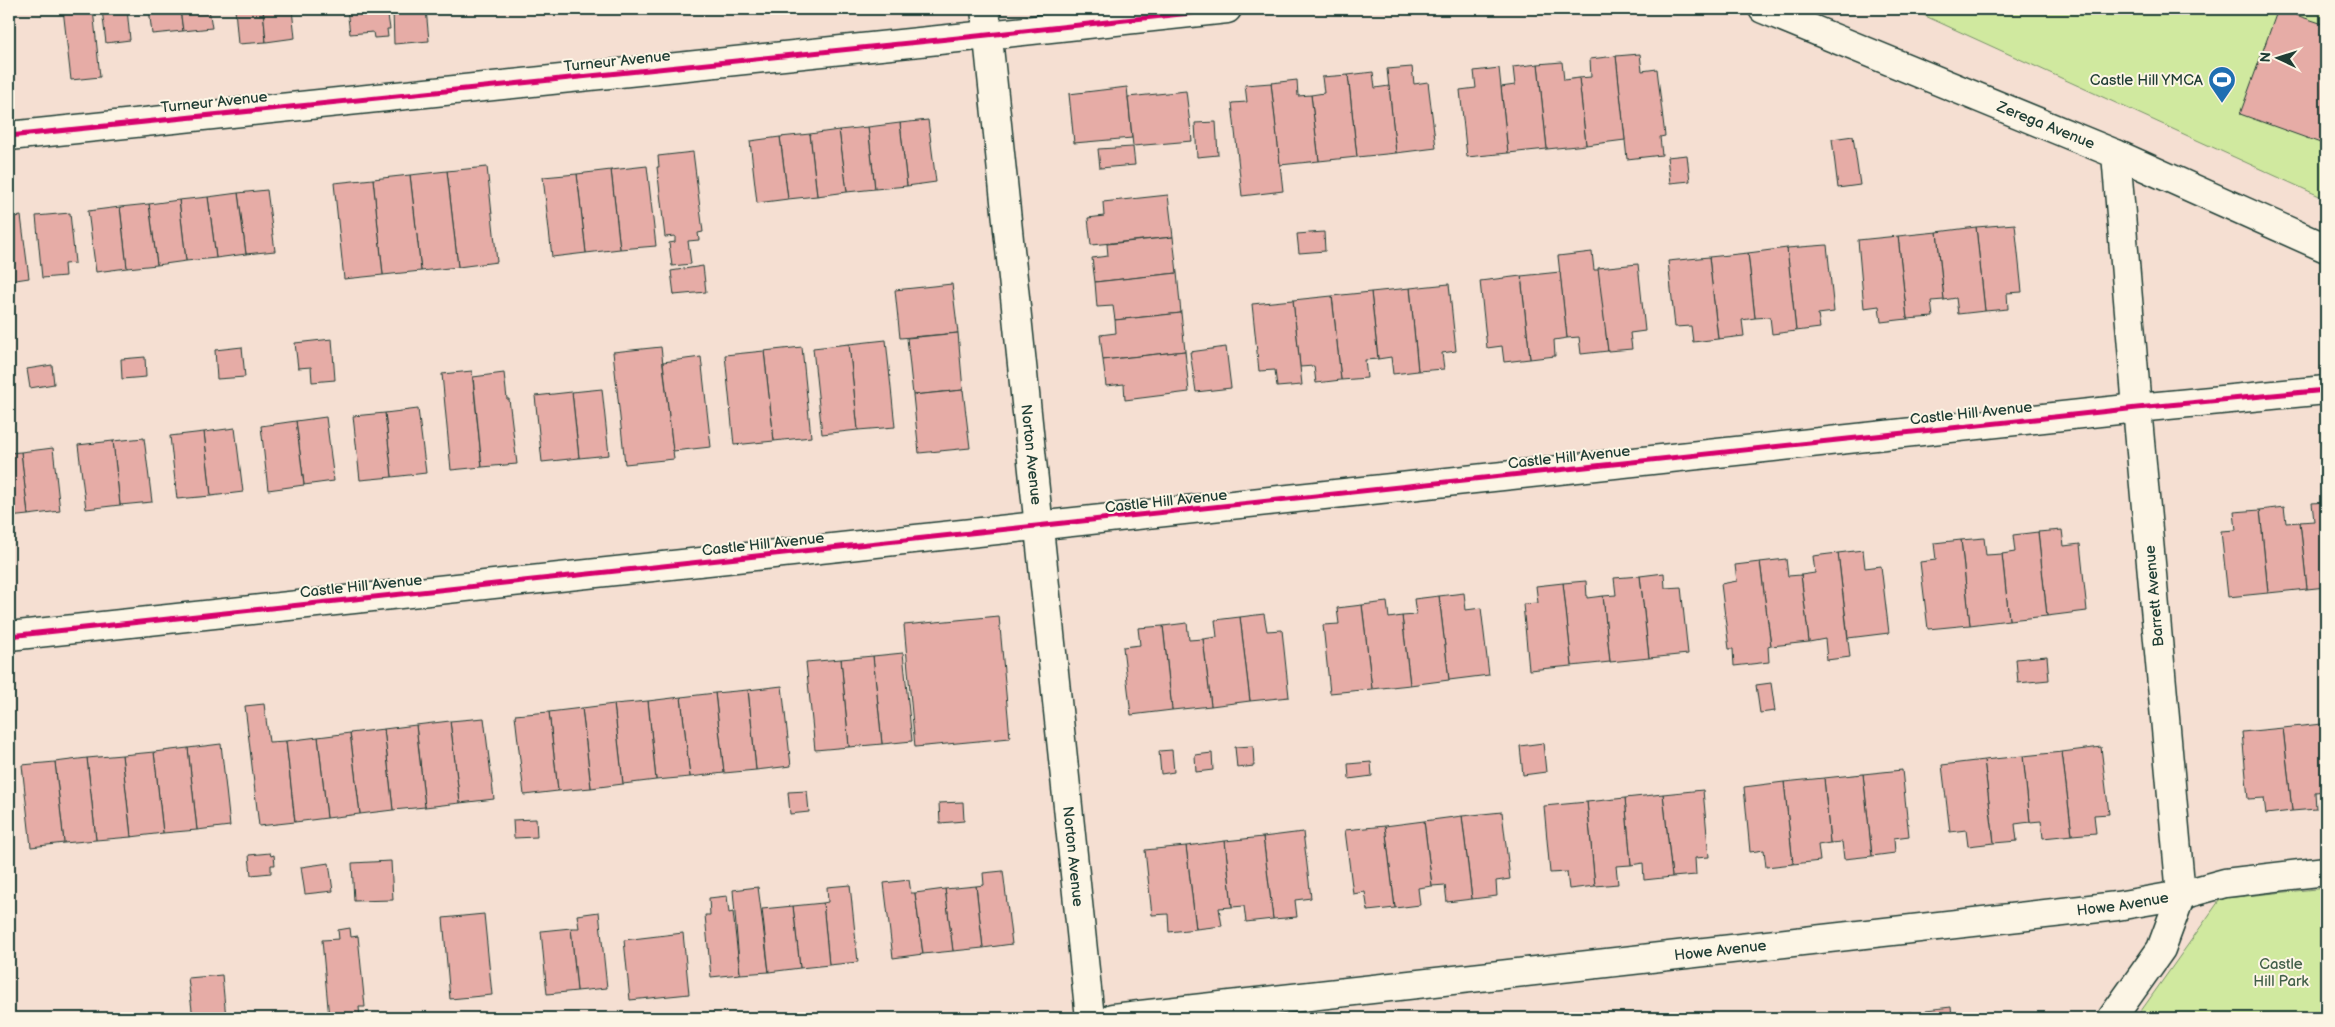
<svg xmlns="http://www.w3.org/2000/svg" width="2335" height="1027" font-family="'Balsamiq Sans',sans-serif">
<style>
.green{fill:#d0e99f;stroke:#78936a}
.building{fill:#e6aca6;stroke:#1f3d34}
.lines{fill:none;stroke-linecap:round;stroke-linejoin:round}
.minor-casing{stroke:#1f3d34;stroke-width:31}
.tertiary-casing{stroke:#1f3d34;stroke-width:31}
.minor{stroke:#fcf5e5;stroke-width:28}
.tertiary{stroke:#fcf5e5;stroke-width:28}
.cycleway-casing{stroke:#fcf5e5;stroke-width:8}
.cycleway{stroke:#d6006c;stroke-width:5}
.labels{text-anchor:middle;stroke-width:4;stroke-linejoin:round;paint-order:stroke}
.street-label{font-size:15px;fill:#1f3d34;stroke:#fcf5e5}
.poi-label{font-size:15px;fill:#1f3d34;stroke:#fcf5e5;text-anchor:end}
.park-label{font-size:15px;fill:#425f49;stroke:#fcf5e5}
</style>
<rect width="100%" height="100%" fill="#f5dfd2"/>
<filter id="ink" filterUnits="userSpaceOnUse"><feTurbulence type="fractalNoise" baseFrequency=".02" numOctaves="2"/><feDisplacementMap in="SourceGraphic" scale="10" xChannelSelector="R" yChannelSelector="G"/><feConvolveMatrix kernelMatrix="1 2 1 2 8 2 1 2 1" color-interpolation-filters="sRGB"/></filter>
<g filter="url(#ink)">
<g class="green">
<polygon points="1910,9 2326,9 2326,199"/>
<polygon points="2326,888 2326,1018 2136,1018 2219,901 2225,898"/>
</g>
<g class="building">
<polygon points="63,9 93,9 100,77 71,80"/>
<polygon points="102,9 127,9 130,40 106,43"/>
<polygon points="149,9 180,9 183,31 152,34"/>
<polygon points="180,9 209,9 212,28 183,31"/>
<polygon points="235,9 263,9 266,42 238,44"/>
<polygon points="263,9 292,9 295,38 266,42"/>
<polygon points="347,9 387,9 390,29 387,29 388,37 374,38 373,32 350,34"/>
<polygon points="393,9 426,9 429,41 394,44"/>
<polygon points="2278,9 2326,25 2326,145 2240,114"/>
<polygon points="1640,54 1642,71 1657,69 1665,136 1660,137 1662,155 1627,159 1616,56"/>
<polygon points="1616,56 1625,140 1586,145 1579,78 1591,77 1590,59"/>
<polygon points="1562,62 1564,80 1579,78 1586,145 1547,149 1538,64"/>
<polygon points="1538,64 1547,149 1508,153 1501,87 1515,85 1513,67"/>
<polygon points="1412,67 1414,84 1428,82 1436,148 1396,153 1387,69"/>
<polygon points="1499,68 1508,153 1467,157 1460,90 1476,88 1474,71"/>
<polygon points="1373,72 1375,88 1389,86 1396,153 1357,157 1348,75"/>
<polygon points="1348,75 1357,157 1319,161 1311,95 1324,93 1322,77"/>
<polygon points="1297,80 1298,96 1311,95 1319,161 1280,165 1271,83"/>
<polygon points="1271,83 1283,191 1242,196 1232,103 1247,102 1245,85"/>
<polygon points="1127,87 1132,138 1074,143 1069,94"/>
<polygon points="1186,91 1192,141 1133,146 1128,97"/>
<polygon points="928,120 936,182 907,186 900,123"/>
<polygon points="1216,122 1218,155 1197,157 1195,123"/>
<polygon points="900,123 907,186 875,189 868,127"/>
<polygon points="868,127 875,189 847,192 839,130"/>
<polygon points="839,130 847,192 817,196 810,134"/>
<polygon points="810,134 817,196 788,199 780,137"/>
<polygon points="1853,136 1860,185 1838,188 1832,139"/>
<polygon points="780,137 788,199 757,203 750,141"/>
<polygon points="1133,147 1135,165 1100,168 1098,149"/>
<polygon points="693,152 703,232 698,233 699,240 688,241 691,264 672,266 669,243 675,242 675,236 665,237 657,167 659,167 658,156"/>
<polygon points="1687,155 1690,181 1670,183 1667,157"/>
<polygon points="647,166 656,246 620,249 611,170"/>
<polygon points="487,167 497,262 458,267 447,171"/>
<polygon points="611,170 620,249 586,253 577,174"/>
<polygon points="447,171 458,267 421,271 410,175"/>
<polygon points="577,174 586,253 552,257 543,177"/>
<polygon points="410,175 421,271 383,275 373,179"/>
<polygon points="373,179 383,275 344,279 334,183"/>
<polygon points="267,190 275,251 246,254 238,193"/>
<polygon points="238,193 246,254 216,258 208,197"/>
<polygon points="1168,195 1173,237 1091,245 1088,218 1104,216 1103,202"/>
<polygon points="208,197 216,258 186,261 179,200"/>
<polygon points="179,200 186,261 157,265 149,204"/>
<polygon points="149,204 157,265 127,268 120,207"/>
<polygon points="120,207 127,268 96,272 88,211"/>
<polygon points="70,213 75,263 64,264 65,276 42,278 36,216"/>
<polygon points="21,216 29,278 9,281 9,218"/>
<polygon points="2015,224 2022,292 2007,293 2008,309 1985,311 1976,227"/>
<polygon points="1976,227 1985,311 1958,314 1956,298 1944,300 1937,232"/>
<polygon points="1324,232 1325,251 1299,253 1297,234"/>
<polygon points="1937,232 1944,300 1931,301 1933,317 1907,319 1898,236"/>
<polygon points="1898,236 1907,319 1881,322 1879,306 1864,308 1858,240"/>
<polygon points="1173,237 1177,273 1095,282 1092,258 1108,256 1107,244"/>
<polygon points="1827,245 1834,312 1818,314 1820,328 1796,331 1787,248"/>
<polygon points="1787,248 1796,331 1772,334 1770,317 1755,318 1748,253"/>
<polygon points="1592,252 1594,270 1599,270 1608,351 1581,354 1579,337 1567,338 1558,256"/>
<polygon points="1748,253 1755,318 1742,320 1744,336 1718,339 1709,257"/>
<polygon points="1709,257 1718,339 1693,342 1691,326 1675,327 1668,261"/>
<polygon points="1638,264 1645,331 1630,333 1632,349 1608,351 1598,268"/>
<polygon points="703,266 706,292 674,295 671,271"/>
<polygon points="1560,272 1567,338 1554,340 1555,356 1530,359 1521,276"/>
<polygon points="1177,273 1181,313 1115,320 1113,306 1097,307 1095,282"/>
<polygon points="1521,276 1530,359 1504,362 1502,346 1487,348 1480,281"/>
<polygon points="952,284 958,333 900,338 895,290"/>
<polygon points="1449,284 1456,351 1442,353 1444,369 1418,371 1410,288"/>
<polygon points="1410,288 1418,371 1393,374 1391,357 1378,359 1371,292"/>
<polygon points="1371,292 1378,359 1365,360 1367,378 1341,380 1332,296"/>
<polygon points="1332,296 1341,380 1316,383 1314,366 1300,367 1293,300"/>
<polygon points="1293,300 1302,385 1277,387 1275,370 1259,371 1252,304"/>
<polygon points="1181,313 1185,351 1103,360 1100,335 1116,333 1115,320"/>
<polygon points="958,333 963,390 913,395 907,338"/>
<polygon points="332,339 335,380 312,382 311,367 298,368 295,343"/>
<polygon points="886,340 895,427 858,430 849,344"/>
<polygon points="849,344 858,430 822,434 813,348"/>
<polygon points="242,347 245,377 217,379 215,350"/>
<polygon points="661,347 674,459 625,464 613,352"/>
<polygon points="802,347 811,437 774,441 764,351"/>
<polygon points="1226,347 1231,388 1196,392 1190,352"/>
<polygon points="764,351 774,441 734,445 725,355"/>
<polygon points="1185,351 1189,392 1125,400 1124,384 1106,386 1103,360"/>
<polygon points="145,357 146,377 122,379 121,359"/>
<polygon points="701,357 711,447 673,451 663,362"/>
<polygon points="52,365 54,384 30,388 27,369"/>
<polygon points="472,371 482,467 451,470 442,374"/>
<polygon points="504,373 507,399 509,399 517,464 482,467 473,377"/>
<polygon points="602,389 609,455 579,458 572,392"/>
<polygon points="963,390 970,448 919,453 913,395"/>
<polygon points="572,392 579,458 542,462 535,396"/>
<polygon points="418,409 426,473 392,477 385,413"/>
<polygon points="385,413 392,477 360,480 353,416"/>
<polygon points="326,417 334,481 304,485 296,421"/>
<polygon points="296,421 304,485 268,490 261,426"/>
<polygon points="235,428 243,492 211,496 204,432"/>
<polygon points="204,432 211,496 177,499 170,436"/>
<polygon points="144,438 152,502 120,505 113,441"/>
<polygon points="113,441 120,505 86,509 78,445"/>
<polygon points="53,448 60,511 28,515 21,452"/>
<polygon points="21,452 28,515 9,517 9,453"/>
<polygon points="2326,502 2326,587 2307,589 2300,522 2314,521 2312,503"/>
<polygon points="2284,507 2286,523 2300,522 2307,589 2268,593 2260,510"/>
<polygon points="2260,510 2268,593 2228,597 2221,531 2236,530 2234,512"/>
<polygon points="2062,530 2064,546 2080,544 2087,611 2047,616 2038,532"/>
<polygon points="2038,532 2047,616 2009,620 2002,554 2015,552 2013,535"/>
<polygon points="1984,538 1986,555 2002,554 2009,620 1970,625 1961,540"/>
<polygon points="1961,540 1970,625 1928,629 1920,562 1936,560 1934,543"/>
<polygon points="1863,550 1865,568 1881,566 1889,633 1848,638 1838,553"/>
<polygon points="1838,553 1850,657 1827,660 1825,639 1809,642 1801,575 1815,573 1813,556"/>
<polygon points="1786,559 1788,576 1801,575 1809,642 1771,646 1760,562"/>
<polygon points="1760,562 1771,646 1768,647 1769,662 1734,666 1733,649 1729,649 1721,584 1737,581 1735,565"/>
<polygon points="1664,573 1665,588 1681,587 1688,654 1649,658 1640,576"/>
<polygon points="1640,576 1649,658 1610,662 1603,596 1616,595 1614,578"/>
<polygon points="1586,581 1587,598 1603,596 1610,662 1572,666 1563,583"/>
<polygon points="1563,583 1572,666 1529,670 1523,604 1538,603 1536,586"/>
<polygon points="1464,593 1466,610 1481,608 1489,675 1449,680 1439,596"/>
<polygon points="1439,596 1449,680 1410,685 1402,616 1416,615 1414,599"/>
<polygon points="1387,602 1389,618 1402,616 1410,685 1372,689 1362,605"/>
<polygon points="1362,605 1372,689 1330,693 1323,625 1339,624 1337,608"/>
<polygon points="1264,614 1267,631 1282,630 1289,697 1250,701 1240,617"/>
<polygon points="999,616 1010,738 915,747 904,625"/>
<polygon points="1240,617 1250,701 1211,706 1203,639 1217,637 1215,620"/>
<polygon points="1187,623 1189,640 1203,639 1211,706 1172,710 1163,626"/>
<polygon points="1163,626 1172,710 1131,715 1123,647 1140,645 1138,628"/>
<polygon points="903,653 912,741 882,744 873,656"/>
<polygon points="873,656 882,744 849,747 841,659"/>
<polygon points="2047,656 2049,680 2018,683 2016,659"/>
<polygon points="841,659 849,747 815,750 806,662"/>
<polygon points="1771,683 1775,711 1760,713 1756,685"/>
<polygon points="782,686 791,766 756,770 748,690"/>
<polygon points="748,690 756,770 724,773 715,693"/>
<polygon points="715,693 724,773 690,777 681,697"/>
<polygon points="681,697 690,777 656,780 648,701"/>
<polygon points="648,701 656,780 623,784 614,704"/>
<polygon points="264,704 269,742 286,741 295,822 259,826 245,706"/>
<polygon points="614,704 623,784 591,788 582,708"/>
<polygon points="582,708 591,788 558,791 549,712"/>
<polygon points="549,712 558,791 524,795 515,715"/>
<polygon points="484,718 494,799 460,803 450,721"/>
<polygon points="450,721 460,803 425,807 416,725"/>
<polygon points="2326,723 2326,764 2322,724"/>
<polygon points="2322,724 2326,764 2326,791 2315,792 2316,809 2292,811 2283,728"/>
<polygon points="416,725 425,807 393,810 384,729"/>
<polygon points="2283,728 2292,811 2266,814 2264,798 2248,799 2242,732"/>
<polygon points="384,729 393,810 360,814 350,733"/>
<polygon points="350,733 360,814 327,818 318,737"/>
<polygon points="318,737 327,818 295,822 286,741"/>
<polygon points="1543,743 1546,772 1523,775 1520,746"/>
<polygon points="221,744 230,826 197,830 188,748"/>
<polygon points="1253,746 1254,766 1237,768 1235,747"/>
<polygon points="2101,747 2109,814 2094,815 2096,833 2072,835 2062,752"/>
<polygon points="188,748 197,830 163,833 154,752"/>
<polygon points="1172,750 1174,772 1161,774 1159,751"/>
<polygon points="154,752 163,833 131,837 122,755"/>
<polygon points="2062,752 2072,835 2043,838 2041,821 2030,822 2023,756"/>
<polygon points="1212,753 1213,770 1196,772 1195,755"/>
<polygon points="122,755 131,837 96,840 87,758"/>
<polygon points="2023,756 2030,822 2015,824 2017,841 1994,843 1984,760"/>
<polygon points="87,758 96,840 64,843 55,762"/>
<polygon points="1984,760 1994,843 1968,846 1966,830 1950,832 1942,765"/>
<polygon points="55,762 64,843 31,847 22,765"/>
<polygon points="1371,762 1372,776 1349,779 1348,764"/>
<polygon points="1902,770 1909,836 1894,838 1895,853 1872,856 1863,774"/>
<polygon points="1863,774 1872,856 1844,859 1842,842 1830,843 1824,778"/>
<polygon points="1824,778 1830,843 1818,845 1820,861 1793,864 1784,782"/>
<polygon points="1784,782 1793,864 1766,867 1764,850 1750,852 1744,787"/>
<polygon points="1703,790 1709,857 1695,858 1696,875 1672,877 1663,794"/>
<polygon points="807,791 809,812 790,814 788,792"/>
<polygon points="1663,794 1672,877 1644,880 1643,863 1631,865 1625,798"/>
<polygon points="1625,798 1631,865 1616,866 1618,884 1595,886 1587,802"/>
<polygon points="963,802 964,821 940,823 939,803"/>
<polygon points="1587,802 1595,886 1569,889 1567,872 1550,873 1544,806"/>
<polygon points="1502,812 1510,879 1496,881 1497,896 1472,899 1462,816"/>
<polygon points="1462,816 1472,899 1447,902 1445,885 1432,886 1424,821"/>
<polygon points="536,819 537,837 514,838 513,820"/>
<polygon points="1424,821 1432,886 1418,888 1420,905 1395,908 1385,826"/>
<polygon points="1385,826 1395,908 1368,911 1365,892 1353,894 1345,830"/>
<polygon points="1303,832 1311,898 1295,900 1297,917 1273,919 1263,837"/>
<polygon points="1263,837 1273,919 1246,922 1244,906 1232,907 1225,841"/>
<polygon points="1225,841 1232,907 1219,908 1222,926 1196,929 1186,846"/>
<polygon points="1186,846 1196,929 1169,932 1168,914 1152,915 1145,850"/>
<polygon points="270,853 271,856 274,855 275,865 271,865 271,873 251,875 249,855"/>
<polygon points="391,861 393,900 354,901 352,863"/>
<polygon points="329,863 333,891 305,894 301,867"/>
<polygon points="1003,871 1012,944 983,948 976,886 984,885 983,873"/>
<polygon points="909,880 911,893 915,893 923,954 893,958 884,883"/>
<polygon points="850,885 858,962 829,965 823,903 828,902 827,887"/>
<polygon points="976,886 983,948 953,951 945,889"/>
<polygon points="758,887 769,972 740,974 733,890"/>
<polygon points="945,889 953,951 923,954 915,893"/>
<polygon points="727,896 729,913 733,912 740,974 711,977 705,915 710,915 709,898"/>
<polygon points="823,903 829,965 800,968 793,906"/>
<polygon points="793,906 800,968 769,972 762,909"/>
<polygon points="599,912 607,988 577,991 571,928 579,928 577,915"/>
<polygon points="484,914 492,995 450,999 443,918"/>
<polygon points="350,928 351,937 358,936 365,1007 359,1007 360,1017 329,1018 322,940 339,939 338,930"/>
<polygon points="571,928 577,991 547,994 541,931"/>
<polygon points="683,933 689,994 630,1000 624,940"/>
<polygon points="222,975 226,1018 193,1018 188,978"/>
<polygon points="1951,1007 1952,1018 1927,1018 1926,1010"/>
<polygon points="1912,1012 1912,1018 1889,1018 1888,1014"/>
<polygon points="1888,1014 1889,1018 1861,1018 1861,1016"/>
</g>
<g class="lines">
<defs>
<g id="minor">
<path id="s1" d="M985 9 1090 1018"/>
<polyline points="9,136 987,35 1227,9"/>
<polyline points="2116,154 2326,248"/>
<path id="s2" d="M1113 1018 2117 906 2181 895 2225 883 2326 871"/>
<polyline points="2112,1018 2161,949 2181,895 2137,408 2326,390"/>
</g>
<polyline id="tertiary" points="9,636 2137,408 2116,154 1763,9"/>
</defs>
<use href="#minor" class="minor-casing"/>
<use href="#tertiary" class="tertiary-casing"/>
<use href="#minor" class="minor"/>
<use href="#tertiary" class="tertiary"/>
<defs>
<g id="cycleway">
<polyline points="9,136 987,35 1227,9"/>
<polyline points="9,636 2137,408 2326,390"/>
</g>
</defs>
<use href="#cycleway" class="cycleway-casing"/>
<use href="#cycleway" class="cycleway"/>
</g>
</g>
<defs>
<symbol id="stadium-pin" viewBox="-11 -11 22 30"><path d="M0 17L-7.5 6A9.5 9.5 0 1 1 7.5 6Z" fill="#1f6fb2" stroke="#fcf5e5"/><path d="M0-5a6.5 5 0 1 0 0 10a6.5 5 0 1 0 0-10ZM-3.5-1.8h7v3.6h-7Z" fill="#fff"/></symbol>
</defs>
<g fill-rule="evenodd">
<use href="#stadium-pin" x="2206" y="64" width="32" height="43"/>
</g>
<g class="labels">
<g class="street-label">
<text transform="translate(617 61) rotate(-6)" y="5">Turneur Avenue</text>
<text transform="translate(214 102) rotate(-6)" y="5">Turneur Avenue</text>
<text transform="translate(2046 125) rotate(22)" y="5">Zerega Avenue</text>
<text transform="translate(1971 413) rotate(-6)" y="5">Castle Hill Avenue</text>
<text dy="5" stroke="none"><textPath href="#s1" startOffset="448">Norton Avenue</textPath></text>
<text transform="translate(1569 457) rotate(-6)" y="5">Castle Hill Avenue</text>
<text transform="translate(1166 501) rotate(-6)" y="5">Castle Hill Avenue</text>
<text transform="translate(763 544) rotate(-6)" y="5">Castle Hill Avenue</text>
<text transform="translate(361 586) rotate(-6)" y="5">Castle Hill Avenue</text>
<text transform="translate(2154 596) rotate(-95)" y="5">Barrett Avenue</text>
<text dy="5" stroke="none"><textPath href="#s1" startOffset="852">Norton Avenue</textPath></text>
<text dy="5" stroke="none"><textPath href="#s2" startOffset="1016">Howe Avenue</textPath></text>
<text dy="5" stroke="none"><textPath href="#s2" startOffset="611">Howe Avenue</textPath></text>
</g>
<g class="poi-label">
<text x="2203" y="85">Castle Hill YMCA</text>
</g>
<g class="park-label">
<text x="2281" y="969">Castle<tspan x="2281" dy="17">Hill Park</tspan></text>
</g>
</g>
<rect width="2335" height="1027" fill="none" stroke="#fcf5e5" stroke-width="30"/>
<rect x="15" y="15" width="2305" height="997" fill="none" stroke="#1f3d34" stroke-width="2" filter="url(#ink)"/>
<g transform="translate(2278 58) rotate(274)" stroke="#fcf5e5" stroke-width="4" paint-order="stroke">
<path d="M0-4L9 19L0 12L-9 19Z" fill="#1f3d34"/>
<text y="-8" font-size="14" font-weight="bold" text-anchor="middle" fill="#1f3d34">N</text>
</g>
</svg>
